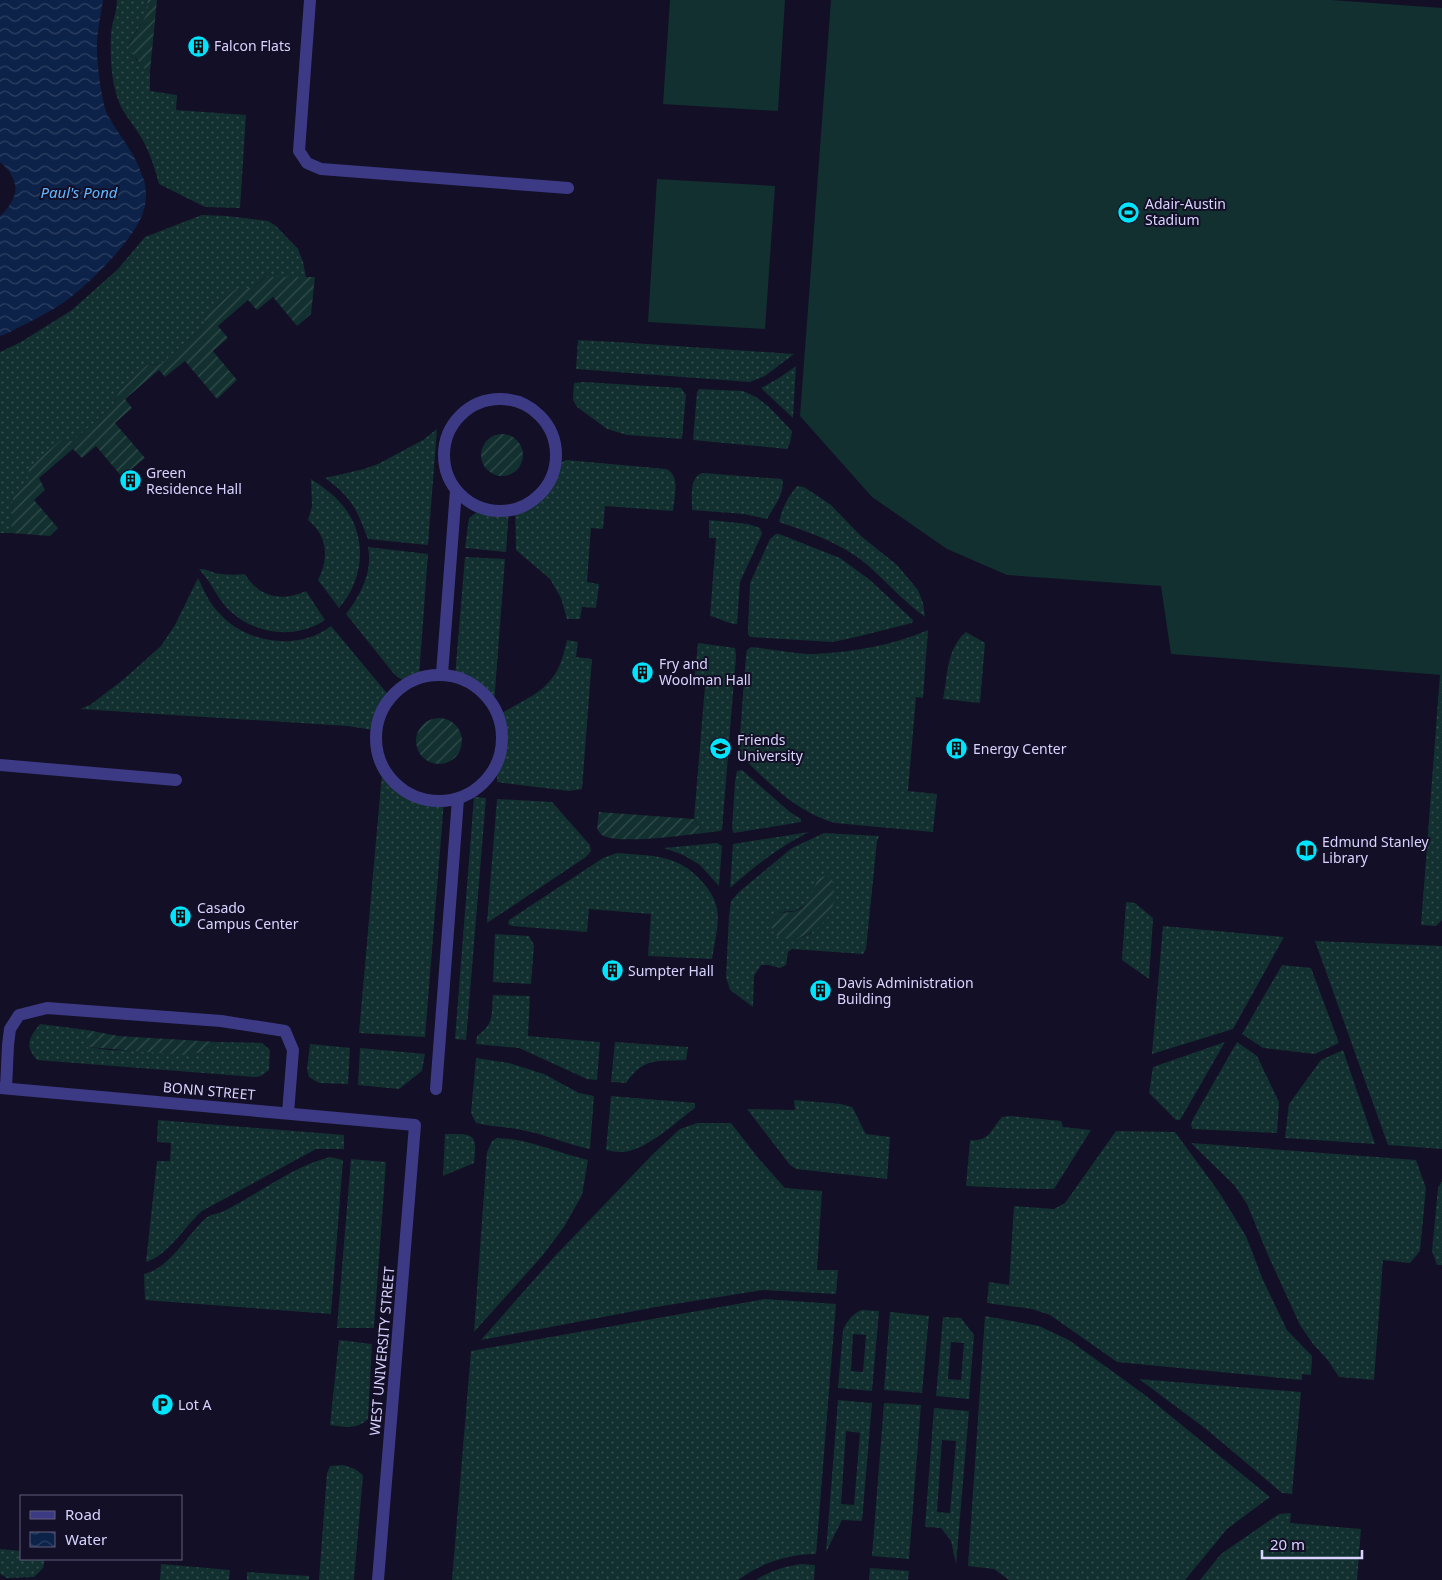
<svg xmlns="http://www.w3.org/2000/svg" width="1442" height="1580" font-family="'Noto Sans',sans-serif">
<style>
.grass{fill:url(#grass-dots);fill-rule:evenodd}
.garden{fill:url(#garden-furrows)}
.pitch{fill:#12302f}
.water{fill:url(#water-waves)}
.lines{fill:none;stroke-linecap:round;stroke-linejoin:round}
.minor{stroke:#3d3a85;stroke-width:12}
.labels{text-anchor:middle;stroke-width:4;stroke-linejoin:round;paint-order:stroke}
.poi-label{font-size:14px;fill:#d9d4ff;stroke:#130f26;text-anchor:start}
.street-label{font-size:14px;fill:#d9d4ff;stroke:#130f26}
.water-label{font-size:15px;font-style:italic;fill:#62b6ff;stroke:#130f26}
</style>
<defs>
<pattern id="grass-dots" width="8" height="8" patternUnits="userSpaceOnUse" patternTransform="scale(1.25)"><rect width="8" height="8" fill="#12302f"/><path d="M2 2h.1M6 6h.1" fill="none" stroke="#344d4e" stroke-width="1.8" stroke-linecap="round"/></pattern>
<pattern id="garden-furrows" width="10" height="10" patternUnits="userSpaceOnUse" patternTransform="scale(1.25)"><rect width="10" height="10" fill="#12302f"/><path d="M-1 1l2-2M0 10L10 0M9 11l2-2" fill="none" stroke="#344d4e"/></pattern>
<pattern id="water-waves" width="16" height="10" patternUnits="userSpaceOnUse" patternTransform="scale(1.25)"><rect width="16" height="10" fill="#0c2248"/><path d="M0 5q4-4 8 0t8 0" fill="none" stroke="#2f4163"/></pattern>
</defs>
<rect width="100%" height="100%" fill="#130f26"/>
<g class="grass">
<path d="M117 0H146L148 4C149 16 135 31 130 43 135 57 136 64 150 71V91L177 95 176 110 246 115 240 208 205 207 159 184C154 165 148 147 137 131 131 121 123 113 119 102 111 82 110 55 111 34 112 22 117 12 117 0Z"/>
<polygon points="202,215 227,216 268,221 276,226 298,249 303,262 306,277 265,277 253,288 237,288 206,314 203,327 161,364 147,365 119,391 114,405 13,494 11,533 0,533 0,352 21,342 72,310 118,269 145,237"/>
<polygon points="578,340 617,342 794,354 765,376 750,382 576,369"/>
<polygon points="796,366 793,418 761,388 779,378"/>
<polygon points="584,382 681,388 686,395 682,439 627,435 607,429 577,407 573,400 574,383"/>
<polygon points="699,389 743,391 756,397 768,406 792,431 790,443 787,449 693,440 697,392"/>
<path d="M437 429 428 545 368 539C356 508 352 498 325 478L364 469 378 464 423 440Z"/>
<path d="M566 460 666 469C681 475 674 498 673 511L605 506 603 529 591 528 587 582 599 584 596 608 582 607 580 619H567L561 598 550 579 516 550 515 509C526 503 536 498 544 488 553 477 551 466 566 460Z"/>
<path d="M703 473 782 479C786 492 773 508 767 519L744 514 692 510C692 498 689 476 703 473Z"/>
<path d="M311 479C323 487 335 495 344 507 368 537 364 580 339 608L318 580C329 559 328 536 308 520L312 506Z"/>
<path d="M797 486 804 487 831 505 861 536 897 565 918 590 923 603 925 617C903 601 886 581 865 563 841 543 808 532 779 522 782 508 788 497 797 486Z"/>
<polygon points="481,509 509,509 506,552 465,548 469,518"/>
<path d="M709 520 748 524 760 528 762 534 740 582 737 624C727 624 720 618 710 616L716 538H709Z"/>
<polygon points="776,534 779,534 840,558 870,580 913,620 912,623 856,637 833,642 750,637 748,634 748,628 750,583 770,539"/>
<path d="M368 547 428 554 419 677C408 682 403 682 394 674L346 614C360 596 373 572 368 547Z"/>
<path d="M465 557 505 559 494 704C483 692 472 681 455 676Z"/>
<path d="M199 569C205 569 210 571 215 573 225 575 235 575 245 574 259 598 283 602 306 591L325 620C294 641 251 634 226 607 221 601 217 595 213 588 209 581 204 575 199 569Z"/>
<path d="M198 578C204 591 210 604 220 614 247 644 299 651 331 626L391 698 386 704 373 730 348 726 80 709 90 705 124 679 161 646 175 625Z"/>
<path d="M928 630 923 698 916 697 908 791 937 794 933 832 835 823C796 812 769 783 741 756L739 748 746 656 747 650 751 647C770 649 789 653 808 654 844 654 895 645 928 630Z"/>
<path d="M966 632 985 643 980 703 943 699C948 676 946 649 966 632Z"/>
<path d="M567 640 578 642 576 657 592 659 582 789 569 791 497 782C497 767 506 759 508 744 509 733 505 723 502 713 520 702 541 694 553 677 561 667 564 652 567 640Z"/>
<polygon points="698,643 735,648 736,656 722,830 720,831 704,833 694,819 705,686 694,685"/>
<polygon points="1440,675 1442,675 1442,920 1436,926 1421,925"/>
<polygon points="742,770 790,812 801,819 801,822 734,833 732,829 735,782 737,771"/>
<path d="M382 773C402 798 414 798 444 801L425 1037 359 1033Z"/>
<polygon points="474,797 486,798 466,1040 455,1039"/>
<polygon points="497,799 552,802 590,845 591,851 586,857 487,923"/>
<path d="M809 832C779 847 755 866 730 888L733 844Z"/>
<path d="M824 833 879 836 877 841 866 949 863 954 792 949 788 952 786 965 780 968 769 965H761L754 976 753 1007 730 990 726 977 729 916 731 901 740 891 792 848ZM808 903 812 933 802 937 792 938 778 912 795 911Z"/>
<polygon points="717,843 722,846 719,886 700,865 683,855 664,848"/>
<path d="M617 853C654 856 680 854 705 885 710 891 716 901 717 909 720 922 714 946 712 959L648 956 651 914 589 909 587 932 512 926 508 924 509 920 603 858Z"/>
<polygon points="1126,902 1135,903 1153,918 1149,979 1122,960"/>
<polygon points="1163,926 1284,937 1233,1029 1152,1054"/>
<polygon points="495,934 529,936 534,945 531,984 493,982"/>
<polygon points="1315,941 1442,946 1442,1149 1388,1145"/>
<polygon points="1282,965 1311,968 1339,1043 1315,1054 1263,1048 1242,1034"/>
<path d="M493 995 530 996 528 1036 600 1042 597 1080 587 1079 519 1048 476 1044 477 1036C495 1023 491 1015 493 995Z"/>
<path d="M40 1024 87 1030V1047L109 1050 202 1052 218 1042 262 1043 270 1050 269 1070 261 1076 255 1077 37 1060C24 1045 29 1038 40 1024Z"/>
<path d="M615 1042 688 1047 686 1060C657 1062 645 1056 626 1083L611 1082Z"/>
<polygon points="1225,1042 1183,1115 1180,1120 1176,1120 1149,1093 1153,1067"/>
<polygon points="1237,1042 1257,1056 1279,1102 1277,1133 1192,1129 1191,1124 1194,1117"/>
<polygon points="310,1044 350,1048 348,1084 319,1083 309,1077 307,1070"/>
<polygon points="360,1048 425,1054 422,1071 399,1089 358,1085"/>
<polygon points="1343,1050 1375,1144 1285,1138 1289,1104 1321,1060"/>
<path d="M476 1058 509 1063 544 1074 579 1093 594 1096 590 1149C568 1145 548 1135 526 1131 510 1127 493 1127 476 1123L471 1113Z"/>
<path d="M611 1096 695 1103V1108C677 1121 645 1152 621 1152 616 1152 611 1151 606 1150Z"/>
<path d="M794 1100 841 1104 852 1107C858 1117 860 1124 866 1134L890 1137 887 1179 796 1169 790 1165 747 1109 795 1110Z"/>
<path d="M1011 1116 1061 1121 1063 1127 1091 1130 1054 1189H1031L966 1186 970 1140C990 1142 991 1129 1002 1117Z"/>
<path d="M158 1120 344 1135V1149H316L202 1211C184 1227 170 1254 146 1262L157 1161H170L171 1143 157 1142Z"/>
<polygon points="697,1123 731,1123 759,1159 785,1188 822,1191 817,1270 838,1270 836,1294 763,1290 656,1307 481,1340 555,1256 654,1153 680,1129"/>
<polygon points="1116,1131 1175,1132 1219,1192 1246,1236 1263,1280 1287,1330 1312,1356 1311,1375 1302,1374 1302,1380 1117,1362 1050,1315 1032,1309 987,1303 989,1282 1009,1285 1014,1206 1054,1209 1065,1203"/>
<path d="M445 1134C473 1134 478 1132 474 1163L443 1176Z"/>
<path d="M497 1138C529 1139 557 1153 588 1160L582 1195 564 1227 543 1255 474 1332 487 1152 492 1141Z"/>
<polygon points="1191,1143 1416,1160 1426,1188 1420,1251 1410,1263 1383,1260 1374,1380 1339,1377 1327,1359 1313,1344 1300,1325 1267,1253 1247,1204 1235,1186"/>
<path d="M330 1157 343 1160 331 1314 145 1300 144 1274C170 1268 187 1235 206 1218 210 1214 218 1214 224 1211 259 1194 291 1167 330 1157Z"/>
<polygon points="351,1159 386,1162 374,1328 337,1328"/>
<polygon points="1442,1181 1442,1265 1437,1265 1432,1251 1438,1188"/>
<path d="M765 1299 836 1304 816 1554C788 1554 761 1563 738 1580H452L471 1351Z"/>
<path d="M862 1310 879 1311 872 1391 838 1388 843 1330C847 1321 853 1313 862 1310ZM853 1334 866 1335 863 1372 851 1371Z"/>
<polygon points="890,1312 929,1316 922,1393 884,1390"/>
<polygon points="985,1316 1039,1326 1069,1340 1145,1395 1270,1497 1227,1529 1185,1580 1009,1580 994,1569 968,1566"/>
<path d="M943 1317 961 1318 974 1335 969 1399 936 1396ZM951 1342 964 1343 961 1380 948 1379Z"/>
<path d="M339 1340 372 1344 368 1419C357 1430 344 1427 330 1425Z"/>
<polygon points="1139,1379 1301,1392 1292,1494 1282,1493 1206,1429"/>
<path d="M838 1400 872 1403 862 1521 842 1520 826 1552ZM846 1431 860 1433 854 1505 841 1504Z"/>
<polygon points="884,1403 921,1405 909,1559 872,1556"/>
<path d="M934 1408 969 1411 956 1564 951 1541 941 1528 925 1527ZM942 1440 956 1441 950 1513 937 1512Z"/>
<polygon points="343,1465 355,1469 363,1475 354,1580 319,1580 327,1473 330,1466"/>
<polygon points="1291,1513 1290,1523 1361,1529 1357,1580 1200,1580 1221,1554 1279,1514"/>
<polygon points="0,1549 21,1551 21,1559 45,1559 43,1568 34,1577 7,1578 0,1574"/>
<polygon points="161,1564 230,1570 229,1580 160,1580"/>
<path d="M802 1564 815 1565 814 1580H756C769 1571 786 1566 802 1564Z"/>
<polygon points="870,1568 909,1571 908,1580 869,1580"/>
<polygon points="247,1572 309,1576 309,1580 247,1580"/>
</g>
<g class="garden">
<path d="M146 0H157L150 71 142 67 129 48C133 32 149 18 148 4Z"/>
<polygon points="265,277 315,277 311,314 297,326 273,297 257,310 248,300 218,326 228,338 213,351 237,380 217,399 185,361 165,377 159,370 125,399 132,408 115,423 145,458 122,477 96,446 82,458 73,449 39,478 45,490 34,500 58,528 50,536 11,533 13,494 28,479 29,468 61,440 73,441 114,405 119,391 147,365 161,364 203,327 206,314 237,288 253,288"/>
<circle cx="502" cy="455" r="21"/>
<circle cx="439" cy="741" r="23"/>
<path d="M599 812 694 819 704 833C685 835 616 845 602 835 600 834 599 831 597 829Z"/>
<path d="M825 876 830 877C834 883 834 889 834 896 834 937 767 957 771 918L778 912C807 915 808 901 818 879Z"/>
<polygon points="87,1030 118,1036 218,1042 202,1052 186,1055 87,1047"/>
</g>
<g class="pitch">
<polygon points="670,0 785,0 778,111 663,104"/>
<polygon points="831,0 1331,0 1442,8 1442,675 1171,654 1161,586 1007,575 947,549 872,497 800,416"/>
<polygon points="657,179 775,186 765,329 648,322"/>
</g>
<path class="water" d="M0 0H103C101 14 98 27 97 41 96 57 101 102 108 116 119 135 135 153 142 175 146 184 147 195 145 205 141 234 91 282 67 300 49 313 27 323 8 333L0 336V216C19 198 22 181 0 162Z"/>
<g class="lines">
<g class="minor">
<polyline points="310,0 299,151 307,163 321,169 568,188"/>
<circle cx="500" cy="455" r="56"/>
<polyline points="442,674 456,490"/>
<circle cx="439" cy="738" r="63"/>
<polyline points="0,765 176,780"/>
<polyline points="0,1088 415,1125 378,1580"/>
<polyline points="6,1088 8,1045 10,1029 19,1015 47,1008 221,1021 285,1031 293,1050 288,1113"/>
<polyline points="436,1089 458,799"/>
</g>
</g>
<defs>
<symbol id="building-disc" viewBox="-11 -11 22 22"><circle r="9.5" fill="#00e5ff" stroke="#130f26"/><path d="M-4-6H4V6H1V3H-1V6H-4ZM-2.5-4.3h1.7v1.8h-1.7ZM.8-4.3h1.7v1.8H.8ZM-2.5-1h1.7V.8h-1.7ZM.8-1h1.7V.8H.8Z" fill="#111"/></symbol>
<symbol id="stadium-disc" viewBox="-11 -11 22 22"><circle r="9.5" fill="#00e5ff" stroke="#130f26"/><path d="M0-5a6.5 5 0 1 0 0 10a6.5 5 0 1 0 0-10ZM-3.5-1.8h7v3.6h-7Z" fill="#111"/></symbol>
<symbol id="university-disc" viewBox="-11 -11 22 22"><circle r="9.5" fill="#00e5ff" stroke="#130f26"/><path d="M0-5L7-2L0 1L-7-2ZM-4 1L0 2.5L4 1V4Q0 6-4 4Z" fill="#111"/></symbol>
<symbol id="library-disc" viewBox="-11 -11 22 22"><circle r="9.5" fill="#00e5ff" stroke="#130f26"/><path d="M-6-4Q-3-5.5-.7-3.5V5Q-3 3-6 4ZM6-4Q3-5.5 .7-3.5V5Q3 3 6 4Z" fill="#111"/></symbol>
<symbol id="parking-disc" viewBox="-11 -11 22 22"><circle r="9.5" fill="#00e5ff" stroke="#130f26"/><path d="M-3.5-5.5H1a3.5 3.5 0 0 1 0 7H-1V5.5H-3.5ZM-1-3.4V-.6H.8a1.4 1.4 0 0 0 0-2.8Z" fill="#111"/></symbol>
</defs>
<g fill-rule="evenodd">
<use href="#building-disc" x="186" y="34" width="25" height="25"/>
<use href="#stadium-disc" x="1116" y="200" width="25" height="25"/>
<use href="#building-disc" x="118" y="468" width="25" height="25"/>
<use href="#building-disc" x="630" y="660" width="25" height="25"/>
<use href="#university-disc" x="708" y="736" width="25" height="25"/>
<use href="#building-disc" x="944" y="736" width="25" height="25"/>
<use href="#library-disc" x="1294" y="838" width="25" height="25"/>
<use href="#building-disc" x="168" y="904" width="25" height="25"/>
<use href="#building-disc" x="600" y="958" width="25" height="25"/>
<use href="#building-disc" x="808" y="978" width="25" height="25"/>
<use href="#parking-disc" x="150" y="1392" width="25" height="25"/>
</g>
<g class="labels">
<g class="poi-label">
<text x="214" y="51">Falcon Flats</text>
<text x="1145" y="209">Adair-Austin<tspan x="1145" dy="16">Stadium</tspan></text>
<text x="146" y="478">Green<tspan x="146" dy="16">Residence Hall</tspan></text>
<text x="659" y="669">Fry and<tspan x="659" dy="16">Woolman Hall</tspan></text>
<text x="737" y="745">Friends<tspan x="737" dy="16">University</tspan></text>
<text x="973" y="754">Energy Center</text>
<text x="1322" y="847">Edmund Stanley<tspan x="1322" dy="16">Library</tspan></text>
<text x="197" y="913">Casado<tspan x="197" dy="16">Campus Center</tspan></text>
<text x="628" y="976">Sumpter Hall</text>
<text x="837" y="988">Davis Administration<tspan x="837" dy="16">Building</tspan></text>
<text x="178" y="1410">Lot A</text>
</g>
<g class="street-label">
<text transform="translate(209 1091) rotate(5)" y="5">BONN STREET</text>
<text transform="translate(382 1351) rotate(-85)" y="5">WEST UNIVERSITY STREET</text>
</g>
<g class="water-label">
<text x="79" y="198">Paul's Pond</text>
</g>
</g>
<rect x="20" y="1495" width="162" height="65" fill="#130f26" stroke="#625e7d"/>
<rect x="30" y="1511" width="25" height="8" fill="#3d3a85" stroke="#625e7d"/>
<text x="65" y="1520" font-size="15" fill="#d9d4ff">Road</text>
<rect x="30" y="1532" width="25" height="15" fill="url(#water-waves)" stroke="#625e7d"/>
<text x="65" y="1545" font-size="15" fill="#d9d4ff">Water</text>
<path d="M1262 1550v8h100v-8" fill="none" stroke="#d9d4ff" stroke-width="2.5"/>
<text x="1270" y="1550" font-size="15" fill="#d9d4ff" stroke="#130f26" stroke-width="4" paint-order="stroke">20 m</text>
</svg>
